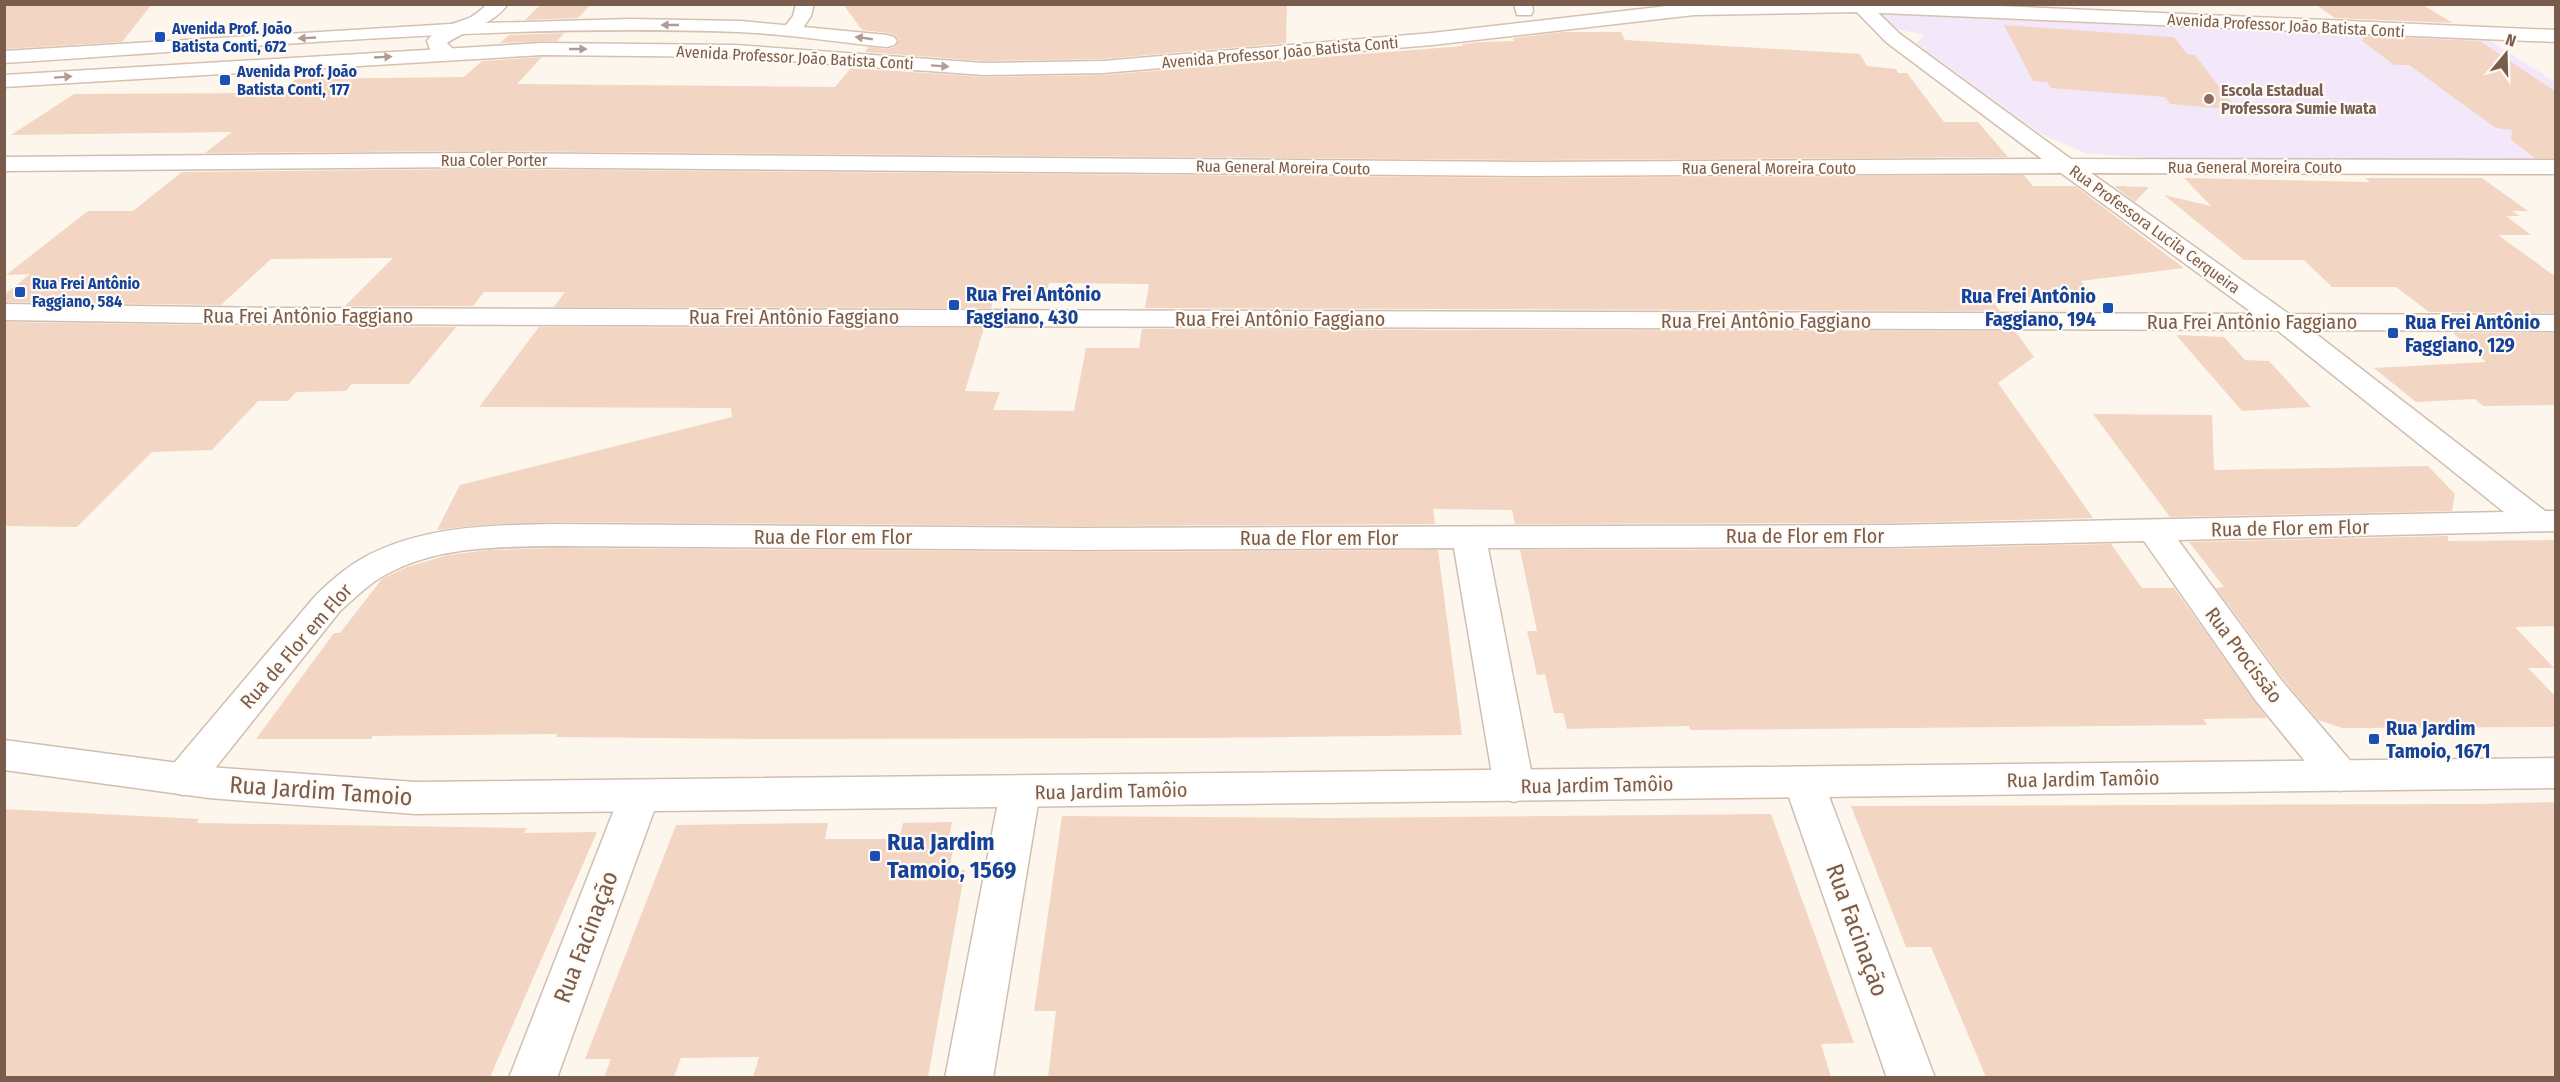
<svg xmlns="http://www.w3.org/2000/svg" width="2560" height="1082" font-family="'Fira Sans Condensed',sans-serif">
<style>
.education{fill:#f3e8fa}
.building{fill:#f3d5c3}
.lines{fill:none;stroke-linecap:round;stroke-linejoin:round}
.minor-casing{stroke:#d1beb0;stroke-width:3}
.tertiary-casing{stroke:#d1beb0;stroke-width:3}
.secondary-casing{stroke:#d6c0b0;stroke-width:3}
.minor{fill:#fff;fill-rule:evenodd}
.tertiary{fill:#fff;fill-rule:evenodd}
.secondary{fill:#fff;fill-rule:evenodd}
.oneway{fill:#af9d94}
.transit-dot{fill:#1a4fb4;stroke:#fffaf3;stroke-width:2}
.education-dot{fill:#8d6e63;stroke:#fffaf3;stroke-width:2}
.labels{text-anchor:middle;stroke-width:4.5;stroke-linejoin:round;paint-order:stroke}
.far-street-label{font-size:16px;fill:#7a5c4d;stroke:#fffaf3}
.far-transit-label{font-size:16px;font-weight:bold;fill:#164399;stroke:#fffaf3;text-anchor:start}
.far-education-label{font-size:16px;font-weight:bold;fill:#785e54;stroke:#fffaf3;text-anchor:start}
.transit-label{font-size:20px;font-weight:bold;fill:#164399;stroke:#fffaf3;text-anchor:start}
.street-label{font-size:20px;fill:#7a5c4d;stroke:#fffaf3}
.near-street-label{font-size:24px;fill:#7a5c4d;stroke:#fffaf3}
.near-transit-label{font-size:24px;font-weight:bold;fill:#164399;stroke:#fffaf3;text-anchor:start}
</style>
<rect width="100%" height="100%" fill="#fdf6ec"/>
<polygon class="education" points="1881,14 2489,40 2555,82 2555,159 2148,158 2085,153 2038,132 1916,43 1925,35 1896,29"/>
<g class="building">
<polygon points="4,4 152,4 122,42 4,49"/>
<polygon points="541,4 591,4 578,18 525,20"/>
<polygon points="843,4 1287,4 1286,43 1103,59 984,61 865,52 869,47 887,49 895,47 899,40 895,35 888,33 862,30"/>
<polygon points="2315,4 2421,4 2453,23 2335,18"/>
<polygon points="2004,25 2174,37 2187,54 2195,55 2237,110 2170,104 2165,97 2051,88 2047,82 2033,81"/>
<polygon points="1563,32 1621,32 1625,40 1860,54 1867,66 1896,69 1898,73 1907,73 1944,122 1978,122 2008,157 1531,160 471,151 205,153 232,132 11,135 74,94 280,93 296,79 464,77 482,61 542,57 517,84 835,87 851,68 984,77 1103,75 1463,46 1462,44 1482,42 1514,41 1513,38"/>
<polygon points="564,33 557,41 500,43 509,35"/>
<polygon points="2360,36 2480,41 2556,92 2556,158 2535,158 2511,140 2512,130 2496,128 2409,65 2394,65 2361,40 2364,39"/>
<polygon points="471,169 1531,178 2024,175 2033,186 2075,186 2184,268 2081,281 2094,297 1990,297 2000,311 1145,308 1149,284 1049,283 1046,295 995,294 991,308 554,307 565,292 484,292 473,306 345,306 393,258 271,259 221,305 4,302 4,295 30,274 6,275 88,211 133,211 182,172"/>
<polygon points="2184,178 2370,182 2365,178 2482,178 2528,211 2512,211 2520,216 2506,216 2531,235 2498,235 2556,277 2556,313 2429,312 2396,287 2332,287 2304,260 2244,260 2164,195 2211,206"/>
<polygon points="2114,186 2149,187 2135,202"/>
<polygon points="4,322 275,326 456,327 409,384 352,384 346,391 296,392 288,401 258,401 212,450 152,452 77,527 4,526"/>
<polygon points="539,327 984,328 965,391 1000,392 993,410 1074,411 1086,348 1139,348 1142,329 2015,331 2034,357 1998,383 2093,518 1891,523 1515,524 1512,510 1433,509 1435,524 1081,526 555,522 481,525 437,530 460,485 732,417 731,408 479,407"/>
<polygon points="2453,333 2556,333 2556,405 2483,406 2475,399 2416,402 2374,368 2486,362"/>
<polygon points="2176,335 2224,337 2245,360 2269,361 2311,407 2242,411"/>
<polygon points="2093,414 2212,415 2214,470 2428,466 2455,494 2452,511 2170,517"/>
<polygon points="2448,536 2448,541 2556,540 2556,626 2515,627 2554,668 2528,668 2556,697 2556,727 2342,728 2318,720 2284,680 2216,588 2224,587 2189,542"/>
<polygon points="2111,544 2142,588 2174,588 2267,718 2203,719 2207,725 1690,730 1689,726 1567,729 1563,713 1554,713 1545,674 1537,675 1527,631 1537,631 1520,550 1891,549"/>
<polygon points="555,548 1081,552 1438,550 1462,735 1196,738 758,739 556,737 557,734 373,736 371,739 256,739 334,633 340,633 382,579 407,567 448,555 490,550"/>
<polygon points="2556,802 2556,1077 1986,1077 1931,947 1906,947 1851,806 2480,804"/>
<polygon points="4,809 199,819 197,823 527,828 524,833 597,832 490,1077 4,1077"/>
<polygon points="1771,814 1854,1043 1821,1044 1831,1077 1048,1077 1056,1011 1034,1011 1062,816 1330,818"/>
<polygon points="952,822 949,839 955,839 949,870 965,870 928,1077 753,1077 759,1057 681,1058 674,1077 604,1077 611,1059 585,1059 676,825 828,823 825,839 899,839 903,823"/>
</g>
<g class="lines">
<defs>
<g id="minor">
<path d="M487 4H508C493 25 467 29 447 43L457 53 454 57 447 59 431 52 427 41C438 26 455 24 471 17 476 14 482 9 487 4Z"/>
<polygon points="796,4 814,4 811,16 799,34 785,34 782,30 793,16"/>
<polygon points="1514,4 1532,4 1533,11 1531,15 1517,15"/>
<path d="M1849 4H1869L1900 34 2071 159 2556 160V174L2091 173 2289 314 2556 315V331L2311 330 2545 511H2556V531L2178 540 2282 681 2354 765 2360 776 2354 787 2340 791 2326 787 2256 701 2144 541 1891 547 1488 548 1534 786 1528 797 1514 802 1500 797 1494 786 1454 548 1081 550 555 546C498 547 438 546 387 574 369 583 355 598 340 611L197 791 183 795 169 791 163 780 169 769 316 595C331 581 345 568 363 558 421 526 491 525 555 524L1081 528 1891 525 2504 512 2277 330 275 324 4 320V304L275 308 2254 314 2061 173 1531 176 471 167 4 171V157L471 153 1531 162 2042 159 1886 42Z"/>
<polygon points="1804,767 1818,772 1824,783 1935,1078 1887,1078 1784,783 1790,772"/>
<polygon points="1020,776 1034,781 1040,792 993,1078 945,1078 1000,792 1006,781"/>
<polygon points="639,781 653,786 659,797 557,1078 509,1078 619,797 625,786"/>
</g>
<polygon id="tertiary" points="4,740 209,767 415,782 2556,758 2556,788 415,814 209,798 4,770"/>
<g id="secondary">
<polygon points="1684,4 1953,4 2556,30 2556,42 1858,12 1694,15 1432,45 1103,73 984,75 735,57 542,55 4,87 4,75 542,43 735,45 984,63 1103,61 1432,33"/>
<path d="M630 19 741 21 887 35 894 37 897 41 894 45 887 47C837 42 788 34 738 32 494 23 248 48 4 63V51L451 24Z"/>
</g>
</defs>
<use href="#minor" class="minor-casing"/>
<use href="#tertiary" class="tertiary-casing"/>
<use href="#secondary" class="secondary-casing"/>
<use href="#minor" class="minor"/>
<use href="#tertiary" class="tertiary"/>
<use href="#secondary" class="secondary"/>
</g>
<defs><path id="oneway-solid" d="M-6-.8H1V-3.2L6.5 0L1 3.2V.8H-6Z" transform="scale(1.5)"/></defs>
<g class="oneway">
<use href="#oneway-solid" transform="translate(670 25) rotate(-180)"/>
<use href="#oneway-solid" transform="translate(307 38) rotate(177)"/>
<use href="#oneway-solid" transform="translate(864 38) rotate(-172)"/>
<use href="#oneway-solid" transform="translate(578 49)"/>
<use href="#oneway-solid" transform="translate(383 57) rotate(-3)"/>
<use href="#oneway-solid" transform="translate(940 66) rotate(4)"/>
<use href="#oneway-solid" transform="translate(63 77) rotate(-4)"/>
</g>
<g class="transit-dot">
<rect x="154" y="31" width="12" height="12" rx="3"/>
<rect x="219" y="74" width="12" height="12" rx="3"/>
<rect x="14" y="286" width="12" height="12" rx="3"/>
<rect x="948" y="299" width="12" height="12" rx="3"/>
<rect x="2102" y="302" width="12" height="12" rx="3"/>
<rect x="2387" y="327" width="12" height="12" rx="3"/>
<rect x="2368" y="733" width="12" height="12" rx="3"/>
<rect x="869" y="850" width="12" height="12" rx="3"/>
</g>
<circle class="education-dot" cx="2209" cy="99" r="6"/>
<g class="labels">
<g class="far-street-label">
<text transform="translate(2286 25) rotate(3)" y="6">Avenida Professor João Batista Conti</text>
<text transform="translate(1280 52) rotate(-5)" y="6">Avenida Professor João Batista Conti</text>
<text transform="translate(795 57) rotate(3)" y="6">Avenida Professor João Batista Conti</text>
<text x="494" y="166">Rua Coler Porter</text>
<text transform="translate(1283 167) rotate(1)" y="6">Rua General Moreira Couto</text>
<text x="2255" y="173">Rua General Moreira Couto</text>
<text x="1769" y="174">Rua General Moreira Couto</text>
<text transform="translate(2155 229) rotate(36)" y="6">Rua Professora Lucila Cerqueira</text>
</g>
<g class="far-transit-label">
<text x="172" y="34">Avenida Prof. João<tspan x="172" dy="18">Batista Conti, 672</tspan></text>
<text x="237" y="77">Avenida Prof. João<tspan x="237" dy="18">Batista Conti, 177</tspan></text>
<text x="32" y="289">Rua Frei Antônio<tspan x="32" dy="18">Faggiano, 584</tspan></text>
</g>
<g class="far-education-label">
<text x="2221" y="96">Escola Estadual<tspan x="2221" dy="18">Professora Sumie Iwata</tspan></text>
</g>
<g class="transit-label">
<text x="966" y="301">Rua Frei Antônio<tspan x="966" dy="23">Faggiano, 430</tspan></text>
<text x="2096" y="303" text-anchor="end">Rua Frei Antônio<tspan x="2096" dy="23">Faggiano, 194</tspan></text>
<text x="2405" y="329">Rua Frei Antônio<tspan x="2405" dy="23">Faggiano, 129</tspan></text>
<text x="2386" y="735">Rua Jardim<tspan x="2386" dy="23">Tamoio, 1671</tspan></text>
</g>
<g class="street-label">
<text x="308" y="323">Rua Frei Antônio Faggiano</text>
<text x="794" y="324">Rua Frei Antônio Faggiano</text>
<text x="1280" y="326">Rua Frei Antônio Faggiano</text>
<text x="1766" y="328">Rua Frei Antônio Faggiano</text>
<text x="2252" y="329">Rua Frei Antônio Faggiano</text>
<text transform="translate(2290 528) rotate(-1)" y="7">Rua de Flor em Flor</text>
<text x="1805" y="543">Rua de Flor em Flor</text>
<text x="833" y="544">Rua de Flor em Flor</text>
<text x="1319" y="545">Rua de Flor em Flor</text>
<text transform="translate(296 646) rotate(-49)" y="7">Rua de Flor em Flor</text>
<text transform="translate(2244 655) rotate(53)" y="7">Rua Procissão</text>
<text transform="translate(2083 779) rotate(-1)" y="7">Rua Jardim Tamôio</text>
<text transform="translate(1597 785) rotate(-1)" y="7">Rua Jardim Tamôio</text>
<text transform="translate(1111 791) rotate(-1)" y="7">Rua Jardim Tamôio</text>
</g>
<g class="near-street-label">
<text transform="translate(321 791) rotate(4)" y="8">Rua Jardim Tamoio</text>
<text transform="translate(1857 930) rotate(70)" y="8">Rua Facinação</text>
<text transform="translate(586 937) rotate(-69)" y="8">Rua Facinação</text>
</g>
<g class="near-transit-label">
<text x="887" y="850">Rua Jardim<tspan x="887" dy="28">Tamoio, 1569</tspan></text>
</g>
</g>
<rect width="2560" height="1082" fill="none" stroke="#7a5c4d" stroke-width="12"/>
<g transform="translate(2506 54) rotate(19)" stroke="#fffaf3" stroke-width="4.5" paint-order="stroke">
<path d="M0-4.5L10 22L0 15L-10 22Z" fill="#7a5c4d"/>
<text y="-9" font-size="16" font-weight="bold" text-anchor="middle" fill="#7a5c4d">N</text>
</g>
</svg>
